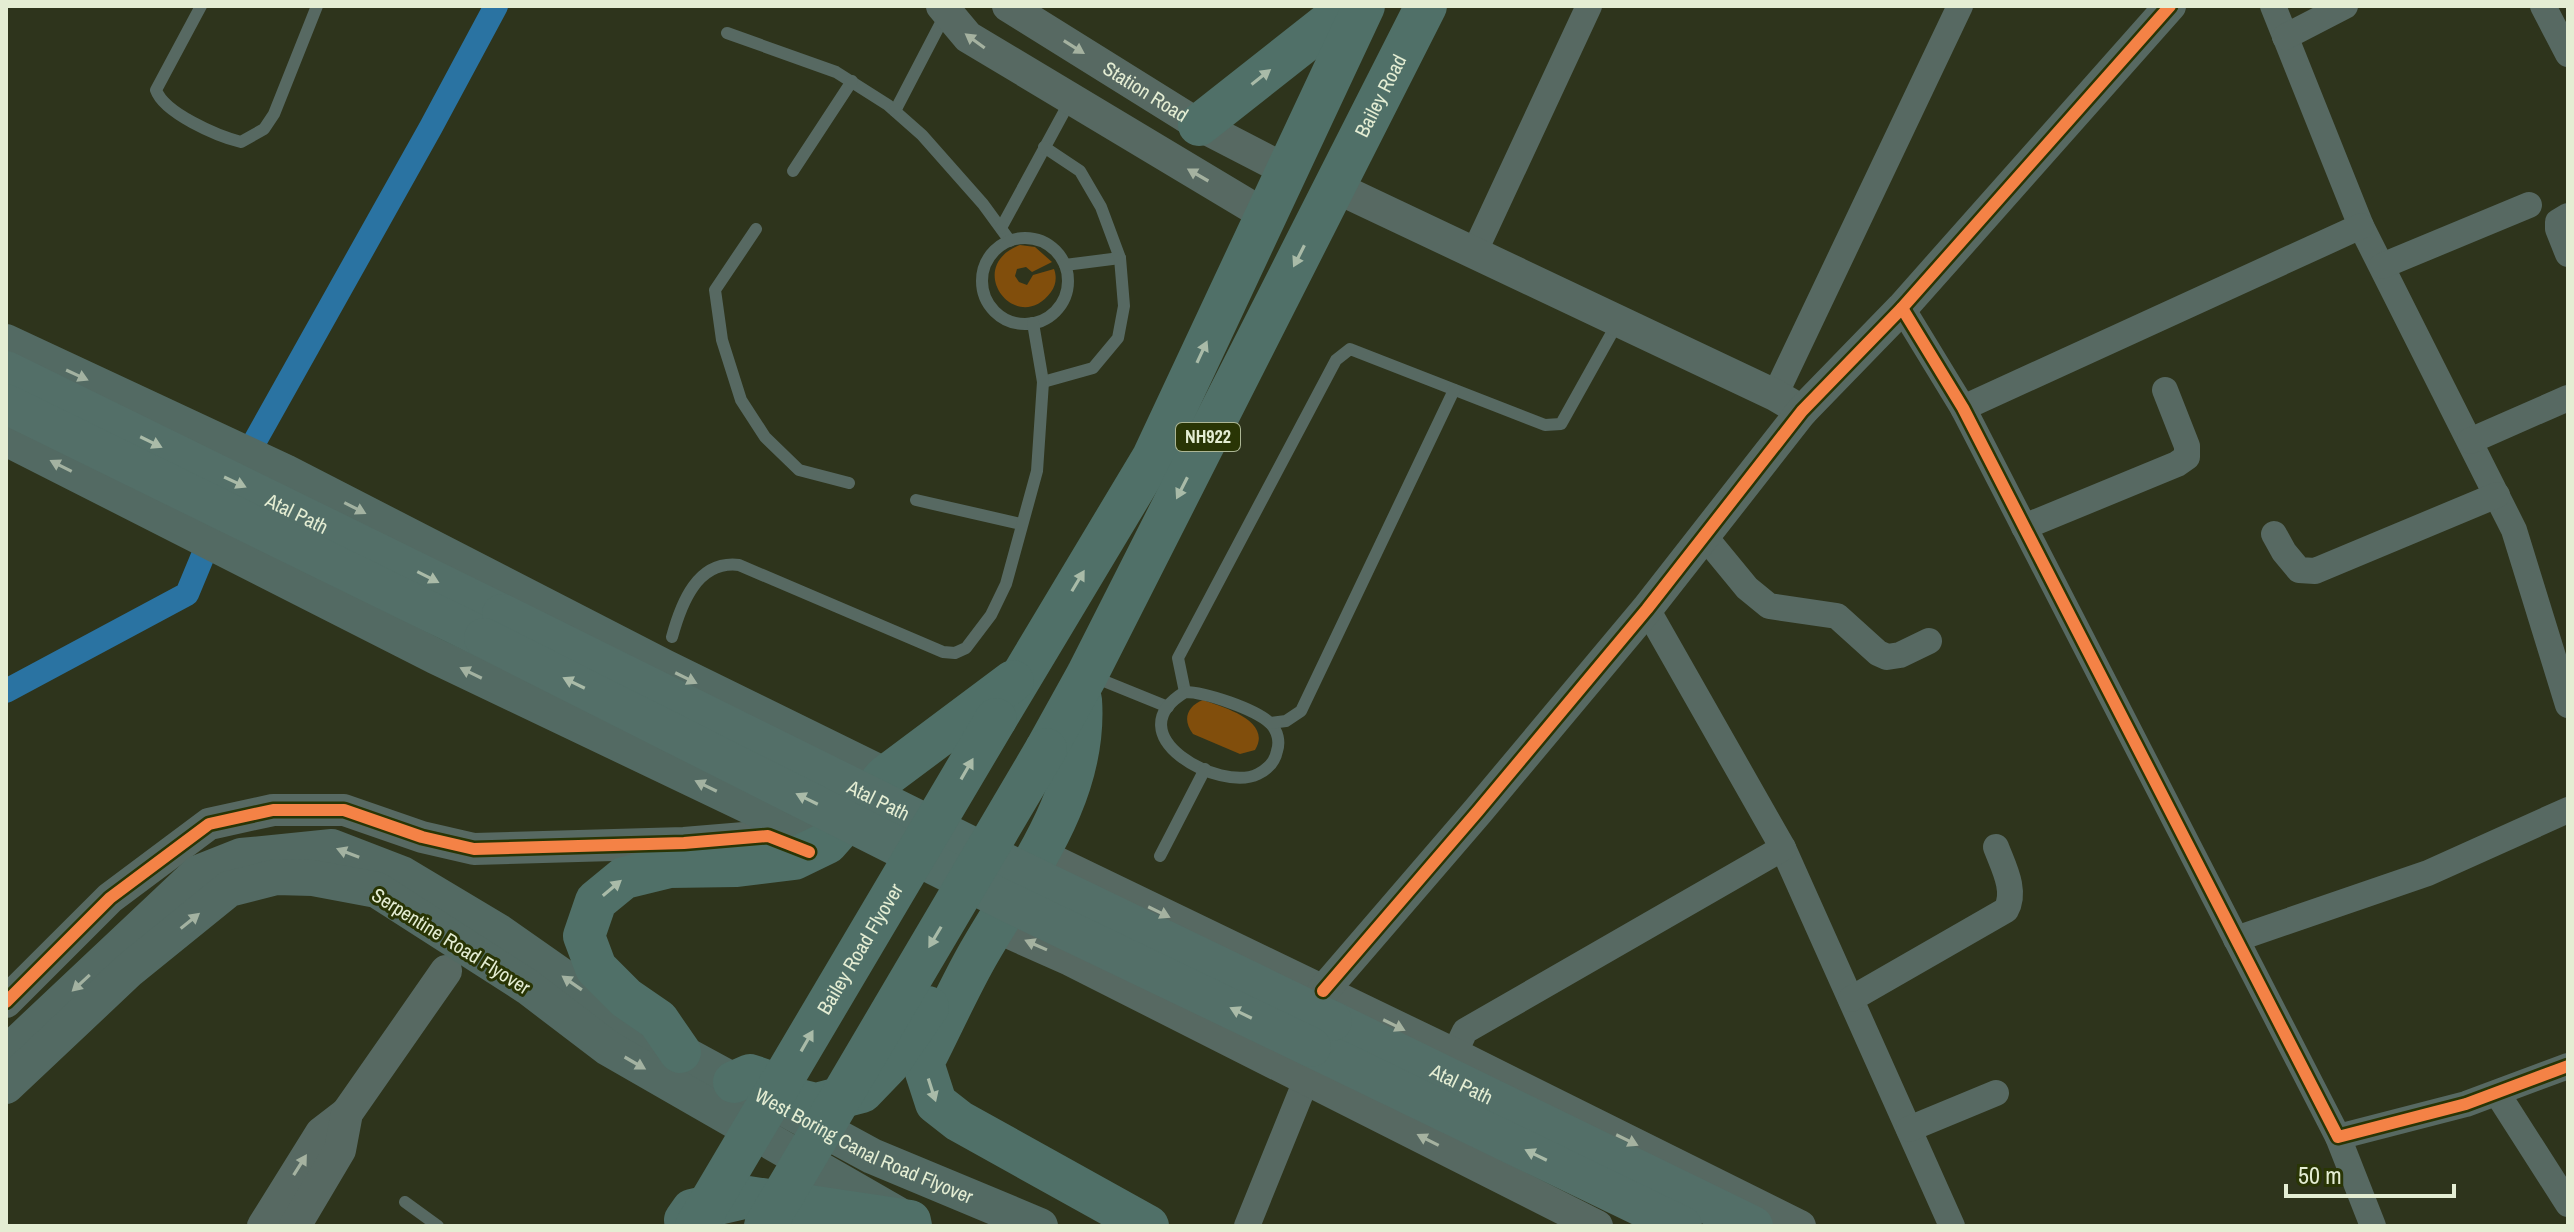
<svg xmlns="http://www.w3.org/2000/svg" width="2574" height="1232" font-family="'Archivo Narrow',sans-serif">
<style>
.green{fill:#814e0c}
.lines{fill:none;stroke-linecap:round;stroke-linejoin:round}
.canal{stroke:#2a73a2;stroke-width:24}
.service{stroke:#576962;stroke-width:12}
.minor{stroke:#576962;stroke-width:26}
.tertiary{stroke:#576962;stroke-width:32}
.secondary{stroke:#536a63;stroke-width:36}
.primary{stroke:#536f68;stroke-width:40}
.trunk{stroke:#507068;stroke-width:42}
.primary-bridge{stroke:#536f68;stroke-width:40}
.trunk-bridge{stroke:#507068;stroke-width:42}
.cycleway-casing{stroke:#293505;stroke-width:17}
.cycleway{stroke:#f48246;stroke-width:12}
.oneway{fill:#a5b2a0}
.oneway2{fill:#a9bba8}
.oneway3{fill:#a3b2a1}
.oneway4{fill:#aabba8}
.labels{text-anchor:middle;stroke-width:6;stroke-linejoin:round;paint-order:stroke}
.shield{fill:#293505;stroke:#acb695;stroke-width:2}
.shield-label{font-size:18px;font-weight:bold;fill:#e4edd3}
.street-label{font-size:20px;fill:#e4edd3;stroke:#293505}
</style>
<rect width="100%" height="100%" fill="#2e341c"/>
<g class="green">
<path d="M1020 245 1035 247 1052 262 1032 272 1026 267 1017 269 1015 276 1019 282 1027 285 1033 275 1054 269C1057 277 1056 285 1051 292 1017 338 962 267 1020 245Z"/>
<path d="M1203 700C1223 707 1273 721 1255 750L1240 754 1193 734C1182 720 1187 706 1203 700Z"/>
</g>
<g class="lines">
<g class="canal">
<polyline points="241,466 431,127 496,6"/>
<polyline points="6,691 187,594 214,529"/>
</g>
<g class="service">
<path d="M201 6 156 90C164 113 217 136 241 142L264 129 274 114 317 6"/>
<polyline points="727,33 836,72 888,105 922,135 983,204 1010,241"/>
<polyline points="895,111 945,15"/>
<polyline points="793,171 852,81"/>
<polyline points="1001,228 1070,101"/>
<polyline points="756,229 715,290 722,340 741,400 765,437 799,470 849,483"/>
<circle cx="1025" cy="281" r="43"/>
<polyline points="1065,265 1120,258"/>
<polyline points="1043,382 1093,368 1118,338 1124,306 1120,258 1101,207 1080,171 1044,147"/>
<polyline points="916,500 1021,524"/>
<path d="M672 637C681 604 697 560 739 565L943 652 955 653 966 648 991 615 1006 584 1037 471 1043 382 1033 323"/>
<polyline points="1094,677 1168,707"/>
<polyline points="1185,692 1178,658 1336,360 1350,349 1545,425 1561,424 1618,322"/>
<path d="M1185 692C1205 692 1255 709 1270 723 1278 731 1280 742 1277 751 1275 762 1268 769 1258 774 1220 793 1114 735 1185 692Z"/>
<polyline points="1270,723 1286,721 1301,711 1454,390"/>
<polyline points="1160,856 1205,769"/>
<polyline points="405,1202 438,1226"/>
</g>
<g class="minor">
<polyline points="2273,6 2361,226 2514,530 2568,705"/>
<polyline points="2543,6 2568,54"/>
<polyline points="2285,37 2345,6"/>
<polyline points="2568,216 2558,222 2558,229 2568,254"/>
<polyline points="1474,253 1589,6"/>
<polyline points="2382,266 2529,205"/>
<polyline points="1902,308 1963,408 2338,1137 2466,1104 2568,1066"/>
<polyline points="1775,395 1960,6"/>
<polyline points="1963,408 2361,226"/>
<polyline points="2470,441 2568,398"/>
<polyline points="2024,527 2177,464 2187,457 2187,446 2165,390"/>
<polyline points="2274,534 2284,552 2299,570 2315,571 2497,495"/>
<polyline points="1705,537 1747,588 1769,606 1837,616 1878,653 1887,657 1900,655 1929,641"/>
<polyline points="1783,848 1952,1226"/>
<polyline points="2236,939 2428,873 2568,810"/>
<path d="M1851 999 2006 910C2017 891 2003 866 1996 847"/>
<polyline points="1454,1054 1465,1031 1783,848 1647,609"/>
<polyline points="2497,1093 2568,1204"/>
<polyline points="1909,1129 1996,1093"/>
<polyline points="2338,1137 2373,1226"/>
<polyline points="1247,1226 1307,1078"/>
</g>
<g class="tertiary">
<polyline points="942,6 968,37 1265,215"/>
<path id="s1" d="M1008 6 1199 125 1286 170"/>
<polyline points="1335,187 1775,395 1802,411"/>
<polyline points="1039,854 1454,1054 1800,1226"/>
<polyline points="996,927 1070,960 1597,1226"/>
<polyline points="1323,991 1478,811 1647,609 1802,411 1902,308 2170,6"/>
<polyline points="6,1002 110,898 209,824 273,810 344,810 422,837 474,849 684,843 768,836 809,852"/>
<polyline points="263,1226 321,1133 347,1113"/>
<polyline points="295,1226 340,1150 347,1113 446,971"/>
</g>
<g class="secondary">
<polyline points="6,342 285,472 664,667 886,776"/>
<polyline points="6,438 435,656 827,843"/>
<path id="s2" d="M6 1054 198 873 241 856 332 847 402 874 499 932 636 1028 872 1156 1040 1226"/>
<polyline points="6,1086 129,970 229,889 276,877 313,878 377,890 528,987 608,1048 897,1214"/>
</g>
<g class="primary">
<path id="s3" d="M6 371 502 614"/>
<polyline points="6,404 484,638"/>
<path id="s4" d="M1332 1021 1753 1226"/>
<polyline points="1311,1047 1682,1226"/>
</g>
<g class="trunk">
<polyline points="1199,125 1350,6"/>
<path d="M1081 700C1088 798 1021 878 976 958 957 992 941 1028 923 1063L936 1103 959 1121 1148 1226"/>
<polyline points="996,719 1153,457 1364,6"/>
<path id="s5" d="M1046 749 1087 675 1426 6"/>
<polyline points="680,1052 658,1020 626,998 596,968 584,936 596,901 624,878 669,867 737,866 794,859 827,843 886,776 1013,681"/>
<polyline points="734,1082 750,1075 779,1085 796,1099 816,1104 862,1092 888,1065 928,1007"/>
<polyline points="685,1220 692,1210 748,1197 910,1221 911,1226"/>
</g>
<g class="primary-bridge">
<path id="s6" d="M502 614 1023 872 1332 1021"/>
<polyline points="484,638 1006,901 1311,1047"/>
</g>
<g class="trunk-bridge">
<path id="s7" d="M696 1226 996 719"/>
<polyline points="765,1226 1046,749"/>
</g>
<defs>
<g id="cycleway">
<polyline points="1902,308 1963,408 2338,1137 2466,1104 2568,1066"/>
<polyline points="1323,991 1478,811 1647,609 1802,411 1902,308 2170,6"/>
<polyline points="6,1002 110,898 209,824 273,810 344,810 422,837 474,849 684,843 768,836 809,852"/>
</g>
</defs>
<use href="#cycleway" class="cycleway-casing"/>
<use href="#cycleway" class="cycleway"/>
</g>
<defs><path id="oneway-solid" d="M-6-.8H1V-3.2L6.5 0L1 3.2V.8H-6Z" transform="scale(2)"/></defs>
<g class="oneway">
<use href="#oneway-solid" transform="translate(975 41) rotate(-144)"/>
<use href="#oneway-solid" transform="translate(1074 47) rotate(32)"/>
<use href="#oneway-solid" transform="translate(1198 175) rotate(-150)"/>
<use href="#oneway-solid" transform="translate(1159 912) rotate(26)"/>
<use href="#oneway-solid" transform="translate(1036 945) rotate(-156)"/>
<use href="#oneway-solid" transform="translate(1394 1025) rotate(26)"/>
<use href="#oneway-solid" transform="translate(1428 1140) rotate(-153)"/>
<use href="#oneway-solid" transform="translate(1627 1140) rotate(26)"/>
<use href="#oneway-solid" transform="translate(300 1165) rotate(-58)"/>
</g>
<g class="oneway2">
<use href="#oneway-solid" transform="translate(1261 77) rotate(-38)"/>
<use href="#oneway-solid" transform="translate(1299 256) rotate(117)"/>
<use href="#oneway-solid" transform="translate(1202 352) rotate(-65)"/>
<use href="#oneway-solid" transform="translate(1182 488) rotate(117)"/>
<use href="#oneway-solid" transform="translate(1078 581) rotate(-59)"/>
<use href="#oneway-solid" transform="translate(967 769) rotate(-60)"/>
<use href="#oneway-solid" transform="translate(612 888) rotate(-40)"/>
<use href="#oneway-solid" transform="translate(935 937) rotate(121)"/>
<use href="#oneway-solid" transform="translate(807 1041) rotate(-60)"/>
<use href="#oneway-solid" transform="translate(932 1090) rotate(72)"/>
</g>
<g class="oneway3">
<use href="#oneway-solid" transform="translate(77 375) rotate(25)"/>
<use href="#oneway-solid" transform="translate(61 466) rotate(-153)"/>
<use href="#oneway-solid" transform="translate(355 508) rotate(27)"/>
<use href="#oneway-solid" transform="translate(471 673) rotate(-154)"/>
<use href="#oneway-solid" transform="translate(686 678) rotate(26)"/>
<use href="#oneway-solid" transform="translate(706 786) rotate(-154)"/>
<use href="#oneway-solid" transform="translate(348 853) rotate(-159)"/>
<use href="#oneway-solid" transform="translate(190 921) rotate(-39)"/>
<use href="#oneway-solid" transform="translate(81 983) rotate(137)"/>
<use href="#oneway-solid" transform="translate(572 983) rotate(-145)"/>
<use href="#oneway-solid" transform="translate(635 1063) rotate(30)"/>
</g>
<g class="oneway4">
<use href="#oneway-solid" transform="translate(151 442) rotate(26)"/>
<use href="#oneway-solid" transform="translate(235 482) rotate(25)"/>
<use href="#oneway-solid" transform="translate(428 577) rotate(27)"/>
<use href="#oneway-solid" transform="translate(574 683) rotate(-154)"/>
<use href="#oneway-solid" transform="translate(807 799) rotate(-154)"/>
<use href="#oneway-solid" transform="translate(1241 1013) rotate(-154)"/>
<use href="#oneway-solid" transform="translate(1536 1155) rotate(-154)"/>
</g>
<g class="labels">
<rect class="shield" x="1176" y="423" width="64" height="28" rx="6"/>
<g class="shield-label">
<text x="1208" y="443">NH922</text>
</g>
<g class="street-label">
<text dy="7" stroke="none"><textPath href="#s1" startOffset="162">Station Road</textPath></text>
<text dy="7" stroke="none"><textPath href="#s5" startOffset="734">Bailey Road</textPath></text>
<text dy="7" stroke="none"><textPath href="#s3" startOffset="324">Atal Path</textPath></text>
<text dy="7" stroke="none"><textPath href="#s6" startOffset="420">Atal Path</textPath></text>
<text transform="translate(451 941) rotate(32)" y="7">Serpentine Road Flyover</text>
<text dy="7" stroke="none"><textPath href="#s7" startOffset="322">Bailey Road Flyover</textPath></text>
<text dy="7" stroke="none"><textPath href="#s4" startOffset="144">Atal Path</textPath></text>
<text dy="7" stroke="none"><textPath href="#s2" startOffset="1014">West Boring Canal Road Flyover</textPath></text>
</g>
</g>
<rect width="2574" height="1232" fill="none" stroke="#e4edd3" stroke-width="16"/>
<path d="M2286 1184v12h168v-12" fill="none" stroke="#e4edd3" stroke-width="4"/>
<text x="2298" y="1184" font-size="24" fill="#e4edd3" stroke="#293505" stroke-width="6" paint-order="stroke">50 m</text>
</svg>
